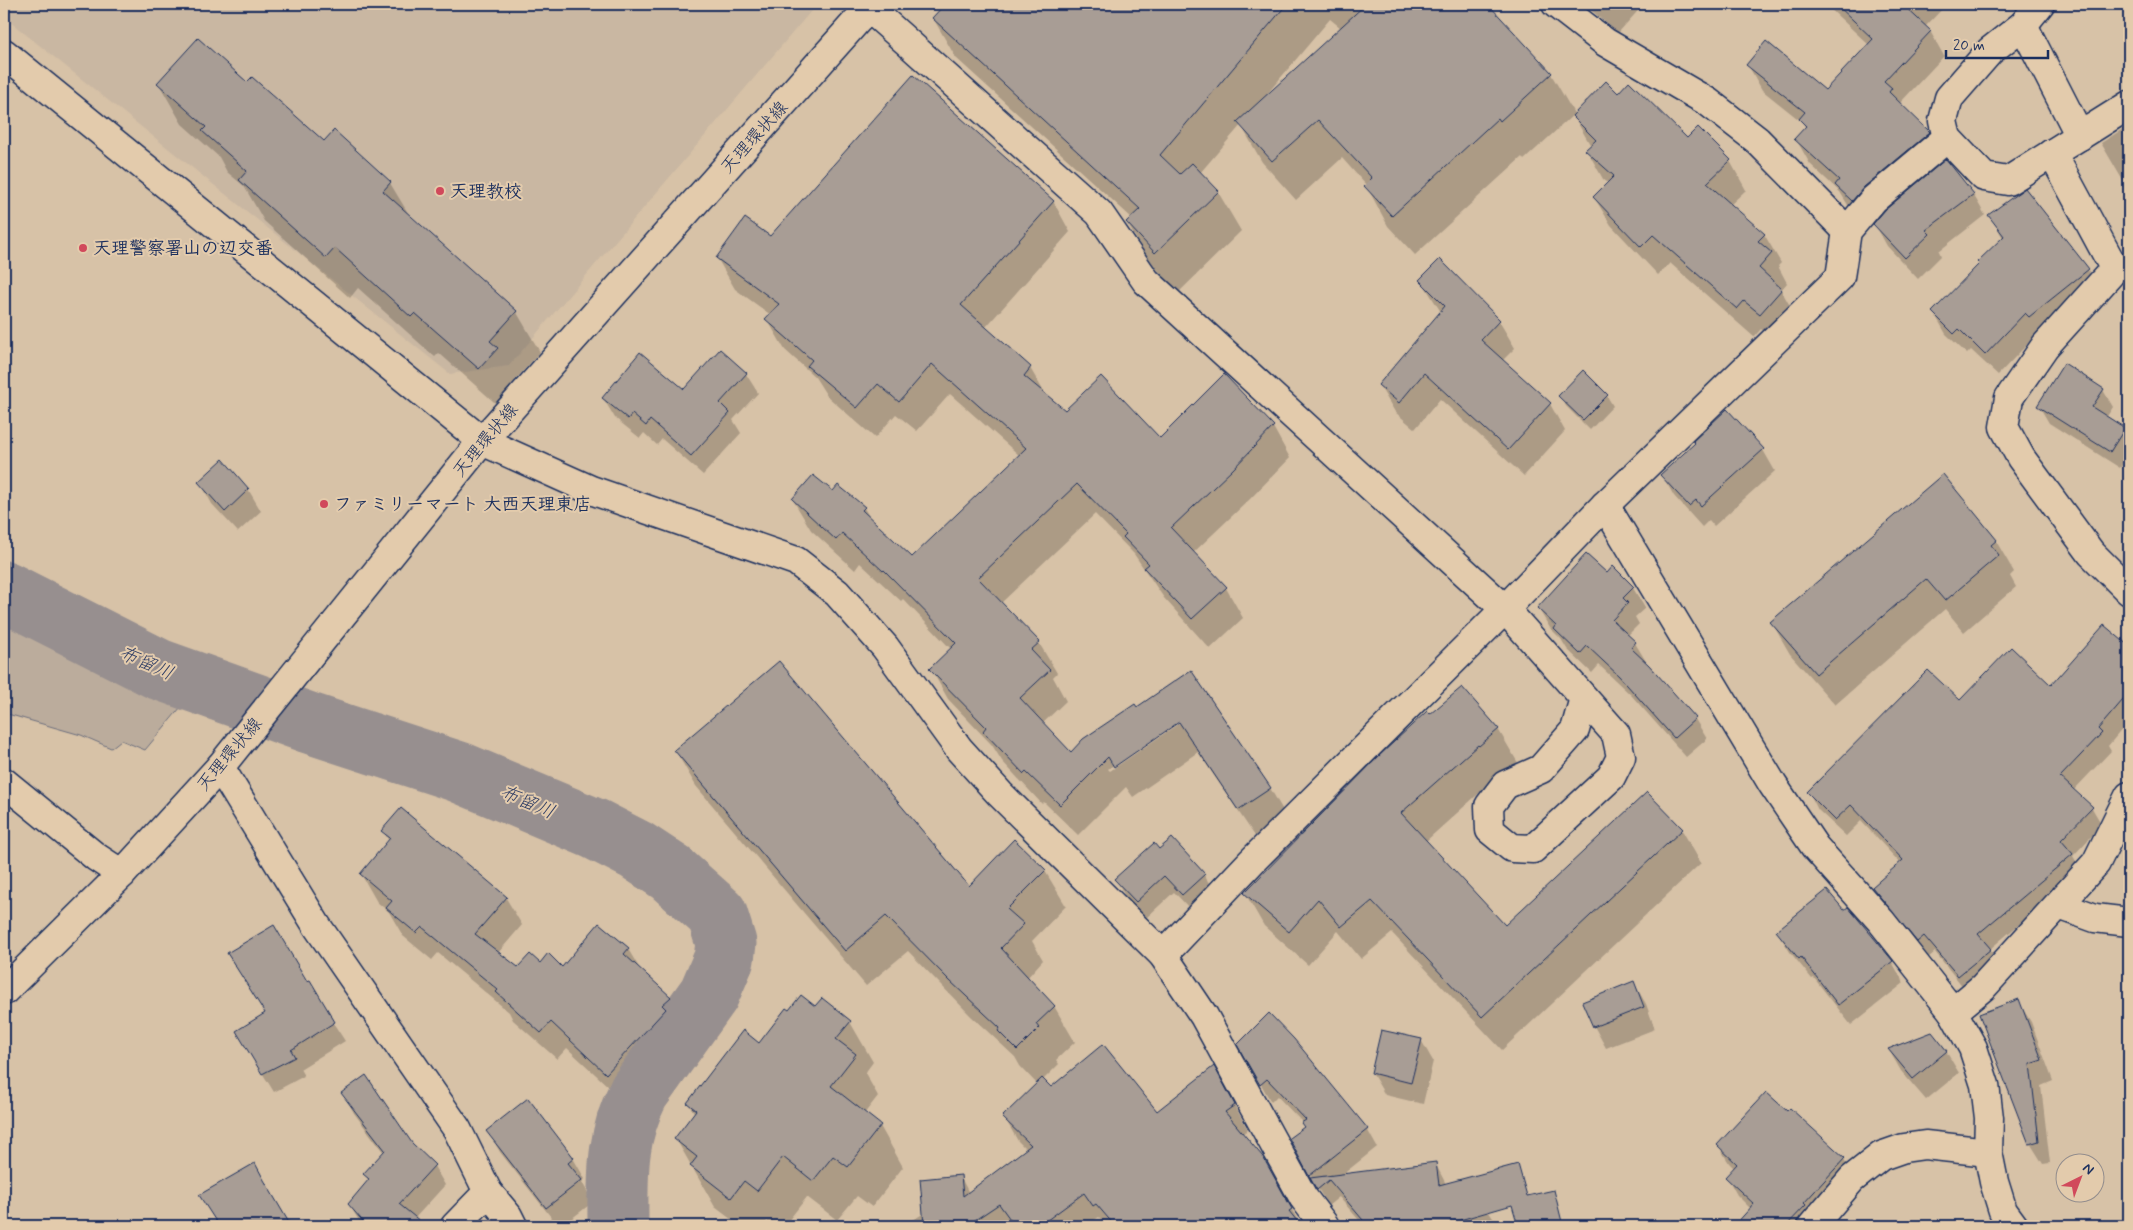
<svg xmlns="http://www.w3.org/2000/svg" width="2133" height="1230" font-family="Mynerve,'Klee One',sans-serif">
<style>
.built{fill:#c9b7a2}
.green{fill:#bbac9c;stroke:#6b6e7d}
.shadow{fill:#0003;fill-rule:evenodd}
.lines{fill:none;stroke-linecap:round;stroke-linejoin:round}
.river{stroke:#978f8f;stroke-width:61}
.building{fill:#a89d95;stroke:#1b2f5e}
.minor-casing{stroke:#1b2f5e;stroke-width:31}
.major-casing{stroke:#1b2f5e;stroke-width:31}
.minor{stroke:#e3cbac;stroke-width:28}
.major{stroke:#e3cbac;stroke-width:28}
.poi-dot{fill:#d1495b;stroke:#e3cbac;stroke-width:2}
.labels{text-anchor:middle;stroke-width:4;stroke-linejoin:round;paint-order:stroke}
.street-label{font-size:18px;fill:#1b2f5e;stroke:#e3cbac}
.poi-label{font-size:18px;font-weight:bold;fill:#1b2f5e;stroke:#e3cbac;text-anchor:start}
.water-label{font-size:19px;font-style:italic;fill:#2e3d65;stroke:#e3cbac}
</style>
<rect width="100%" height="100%" fill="#d7c2a7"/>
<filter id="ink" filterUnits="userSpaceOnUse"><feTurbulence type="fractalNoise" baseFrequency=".02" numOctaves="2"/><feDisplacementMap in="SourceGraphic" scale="10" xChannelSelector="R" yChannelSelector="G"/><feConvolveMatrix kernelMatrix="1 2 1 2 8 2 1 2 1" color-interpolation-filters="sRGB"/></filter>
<g filter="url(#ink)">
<polygon class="built" points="4,4 817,4 509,366 450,374 4,17"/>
<polygon class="green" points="4,600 192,696 181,707 145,750 121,740 111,748 81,735 4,713"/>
<g class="shadow">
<path d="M946 4H1487L1551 74 1575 115 1618 94 1687 139 1730 161 1746 190 1730 205 1764 234 1781 263 1778 266 1787 283 1781 290 1797 318 1776 341 1761 329 1754 337 1670 263 1658 275 1611 225 1594 197 1608 183 1603 179 1587 150 1591 146 1573 115 1524 160 1522 157 1415 255 1388 226 1366 185 1342 158 1296 200 1262 162 1241 125 1200 173 1218 192 1241 231 1179 292 1150 262 1127 223 1132 218 956 58 933 18ZM1330 19 1341 28 1268 95 1267 94Z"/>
<polygon points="1584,4 1644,4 1618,33"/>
<polygon points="1825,4 1947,4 1925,27 1930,31 1944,56 1899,104 1929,133 1943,157 1851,210 1840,192 1810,164 1796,139 1806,128 1802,122 1762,90 1748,65 1825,92 1869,45"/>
<polygon points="159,84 247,84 324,143 334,132 390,183 411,218 516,311 540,352 515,380 520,389 502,409 439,353 435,357 358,288 350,298 264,221 244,186 227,172 219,157 182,124"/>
<polygon points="2129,125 2129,191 2101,143"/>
<polygon points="1973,194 1985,215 1939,251 1941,256 1918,279 1887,246 1875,224"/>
<path d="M1053 201 1070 232 985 328 1030 368 1047 397 1065 412 1160 440 1273 427 1290 458 1250 499 1193 553 1226 588 1243 618 1210 649 1164 598 1134 554 1095 514 1001 603 1039 643 1057 673 1053 677 1066 701 1042 724 1071 754 1191 672 1270 788 1288 819 1257 839 1198 752 1133 797 1126 787 1078 835 1044 802 1042 804 1002 761 992 745 948 699 931 669 951 649 903 599 901 601 860 563 855 570 811 530 793 500 833 493 864 508 870 518 912 558 1020 456 950 394 917 431 896 414 875 438 827 396 815 377 785 350 767 319 771 315 735 289 717 258 770 237ZM1183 718 1184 720 1110 771 1108 769Z"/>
<polygon points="1990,215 2088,270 2100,291 2042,338 2038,333 1998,375 1971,350 1967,354 1946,334 1934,313 2003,238"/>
<polygon points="1440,261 1499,321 1515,348 1502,361 1550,404 1565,431 1524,476 1440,399 1415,429 1395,412 1379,385 1441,312 1421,280"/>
<polygon points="746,374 758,393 733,420 741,433 703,475 662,439 657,445 644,433 640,438 615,418 603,398 684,391"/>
<polygon points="2103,390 2113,407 2106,418 2124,429 2129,438 2129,455 2120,468 2049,423 2039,406"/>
<polygon points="1560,396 1607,396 1613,406 1590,430 1566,406"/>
<polygon points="1763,450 1775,471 1714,526 1709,520 1702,527 1674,496 1662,475"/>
<polygon points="1942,476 1996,541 2014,572 2010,576 2016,587 1964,632 1945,609 1835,705 1790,654 1772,623"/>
<polygon points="200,482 248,489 261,511 238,532 212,504"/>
<polygon points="1607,574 1633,588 1645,608 1635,617 1639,624 1627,636 1635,643 1647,663 1695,719 1707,739 1686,757 1632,696 1599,665 1592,673 1567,649 1561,639 1550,628 1538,608"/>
<polygon points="2104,626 2129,648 2129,721 2108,746 2111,751 2073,791 2092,808 2102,825 2073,856 2082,871 1990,949 2000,967 1968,993 1935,952 1928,958 1883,904 1873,887 1901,864 1861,821 1846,836 1818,810 1809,792 1960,702 2051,686"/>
<polygon points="1430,716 1498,729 1518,763 1499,779 1497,777 1426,841 1505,926 1682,830 1701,863 1502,1050 1392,933 1361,959 1338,931 1308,965 1264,926 1245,893"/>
<polygon points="675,750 969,887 1045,871 1066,906 1032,941 1043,960 1027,978 1054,1006 1075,1042 1056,1060 1059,1064 1043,1080 1050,1088 1157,1113 1227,1092 1248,1130 1242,1134 1277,1183 1301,1226 1106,1226 1099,1217 1085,1226 904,1226 924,1213 960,1176 969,1193 1027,1150 1018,1141 1004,1117 1037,1084 1020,1066 1015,1057 971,1016 908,951 866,986 696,786"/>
<polygon points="383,831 506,898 522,925 498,953 518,969 540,965 563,969 628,949 641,971 670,997 685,1025 678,1032 681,1037 623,1100 567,1048 557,1059 513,1020 509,1012 438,953 432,960 403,936 389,912 377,902 361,874 389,841"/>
<polygon points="1159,851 1204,875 1214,891 1192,911 1174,892 1146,918 1125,896 1116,879"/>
<polygon points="1844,912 1892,962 1904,983 1851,1025 1814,978 1812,979 1790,952 1777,931"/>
<polygon points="307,983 345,1041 300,1069 304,1076 274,1092 248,1050 266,1014"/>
<polygon points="1634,983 1646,1004 1655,1029 1606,1048 1594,1026"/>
<polygon points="2018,1001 2031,1022 2053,1081 2041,1086 2050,1163 2043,1164 2030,1143"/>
<polygon points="816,1008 850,1022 873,1062 865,1073 878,1096 864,1114 880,1126 903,1167 872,1207 857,1196 837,1220 807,1197 784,1226 774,1226 767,1221 764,1226 740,1226 715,1207 676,1139 695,1114 688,1103 759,1044 790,1012"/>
<polygon points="1421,1040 1433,1061 1423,1104 1385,1095 1372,1073"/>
<polygon points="1239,1045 1367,1129 1377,1147 1342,1175 1435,1163 1446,1184 1467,1178 1498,1226 1364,1226 1339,1197 1328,1206 1290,1139 1305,1128 1303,1123 1277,1096 1271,1102"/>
<polygon points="1889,1050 1946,1051 1959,1073 1926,1100 1901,1071"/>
<polygon points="343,1093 411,1143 434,1166 445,1185 415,1218 424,1226 363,1226 361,1224 349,1204 369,1182 365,1174 384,1153 354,1113"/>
<polygon points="488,1131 573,1158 585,1179 582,1182 593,1202 562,1226 558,1226 500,1152"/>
<polygon points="1718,1145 1844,1159 1854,1177 1813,1226 1734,1226 1750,1208 1737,1195 1727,1177 1735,1169 1729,1163"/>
<polygon points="254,1165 290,1226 219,1226 201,1195"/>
</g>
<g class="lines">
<path class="river" d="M4 591 158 669 309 723 459 772 595 829 636 850 671 873 717 914 726 943 724 959 709 994 639 1092C615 1139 618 1176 618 1226"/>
</g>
<g class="building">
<polygon points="945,4 1287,4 1160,155 1180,174 1192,163 1219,191 1155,253 1126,222 1140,209 932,18"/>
<polygon points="1366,4 1488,4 1552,73 1500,121 1498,118 1392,216 1364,186 1372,178 1318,120 1272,161 1237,122"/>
<polygon points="1836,4 1902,4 1931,31 1884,81 1892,88 1889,92 1930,132 1864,187 1852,201 1835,185 1839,180 1794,139 1806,126 1799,119 1805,112 1746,65 1766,41 1825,90 1873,39"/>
<polygon points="198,38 247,82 252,77 324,141 334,130 391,182 383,191 517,311 490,341 498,348 479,369 415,313 411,317 335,248 326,258 239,180 247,171 202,131 206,127 157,83"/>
<polygon points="913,75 1054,201 961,305 1031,367 1024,376 1065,410 1101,376 1160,438 1224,374 1274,426 1233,469 1171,528 1227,587 1192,619 1144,568 1149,564 1123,537 1126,534 1077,484 978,578 1040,642 1031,650 1050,670 1020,698 1071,752 1083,739 1135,704 1137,707 1191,670 1271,788 1238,810 1179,722 1114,767 1108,757 1060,805 1026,772 1024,774 983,731 986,727 929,669 956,643 884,570 883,571 842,533 836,540 792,499 813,475 833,491 838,485 865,507 862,510 912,557 1026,448 932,364 899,402 878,384 857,408 807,366 812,360 765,319 779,304 716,258 745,218 770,236"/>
<polygon points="1606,81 1618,93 1629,81 1687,138 1698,127 1731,160 1707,183 1765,234 1758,241 1772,253 1759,268 1782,289 1760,314 1744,301 1737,309 1653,235 1641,247 1593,197 1614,176 1585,150 1596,140 1572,116"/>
<polygon points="1946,159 1974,194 1926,230 1930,234 1905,258 1873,224 1885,210"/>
<polygon points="2025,188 2089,269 2029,317 2025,313 1985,355 1959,329 1954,334 1932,312 1979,264 1977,262 2004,236 1988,215"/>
<polygon points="1440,259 1500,320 1481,340 1551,403 1508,450 1424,373 1399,403 1378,385 1445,306 1419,280"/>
<polygon points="720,349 747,373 720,403 730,413 691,456 650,420 646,426 632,414 628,419 602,398 640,352 684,389"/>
<polygon points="2064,363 2104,389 2092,407 2125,428 2110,452 2037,406"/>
<polygon points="1583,370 1608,395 1583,420 1558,396"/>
<polygon points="1727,409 1764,449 1701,506 1696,500 1689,506 1660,475 1695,443 1693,441"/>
<polygon points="223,459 249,489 225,512 198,482"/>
<polygon points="1943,474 1997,540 1991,545 1999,555 1945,601 1926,579 1816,674 1770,622"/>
<polygon points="1586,554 1607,573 1613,566 1634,587 1623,598 1628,603 1612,620 1636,642 1631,648 1649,665 1696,718 1674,738 1619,676 1587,646 1580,654 1554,629 1556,626 1537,608"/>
<polygon points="2104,625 2129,646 2129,693 2098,729 2102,733 2060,777 2093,807 2061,840 2073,854 1978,934 1991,949 1958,976 1924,936 1917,942 1872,887 1903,860 1851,805 1835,820 1807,792 1928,670 1960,700 2011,647 2051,685"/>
<polygon points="779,661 969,886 1014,839 1046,870 1007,909 1024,924 1001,948 1055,1006 1036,1024 1039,1028 1017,1050 998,1031 1000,1028 949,980 886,916 845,951 674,750"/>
<polygon points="1462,687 1499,729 1479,746 1478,745 1401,813 1505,925 1647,792 1683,829 1482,1017 1372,901 1341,927 1318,899 1289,932 1244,893 1380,755 1427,711 1430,714"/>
<polygon points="401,808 507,897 475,934 518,967 530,954 540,963 548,953 562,967 599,923 629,948 624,954 671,997 662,1005 666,1009 606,1074 551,1022 541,1033 496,992 498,990 422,927 416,933 386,908 392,901 360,874 390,838 381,831"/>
<polygon points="1172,838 1205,874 1182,895 1164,876 1136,902 1114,879 1154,843 1159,849"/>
<polygon points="1827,890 1844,910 1848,907 1893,961 1838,1005 1801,957 1799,959 1776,931"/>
<polygon points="274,925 307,981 310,980 335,1022 291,1050 295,1057 262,1074 236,1031 265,1013 227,953"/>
<polygon points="1634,981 1644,1007 1593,1027 1582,1002"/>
<polygon points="801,995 815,1006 822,998 851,1021 836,1039 856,1054 831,1086 881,1125 848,1167 833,1156 813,1181 783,1157 757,1191 744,1181 731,1198 690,1166 697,1157 674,1139 696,1110 687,1103 743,1030 759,1043 786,1008 789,1010"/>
<polygon points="2019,999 2042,1060 2030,1064 2039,1141 2029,1144 1979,1014"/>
<polygon points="1269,1013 1294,1039 1368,1129 1309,1176 1289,1138 1304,1127 1301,1123 1306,1120 1267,1079 1260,1085 1237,1045"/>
<polygon points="1381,1030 1422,1039 1411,1083 1371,1073"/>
<polygon points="1932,1032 1947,1051 1913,1079 1888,1049"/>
<polygon points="1103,1044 1157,1111 1214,1066 1235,1105 1225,1112 1263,1157 1292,1209 1289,1211 1301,1226 1115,1226 1096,1204 1093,1206 1084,1193 1039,1226 1015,1226 999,1204 966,1226 923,1226 924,1225 920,1179 961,1175 963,1196 1031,1145 1002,1117 1042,1078 1051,1087"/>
<polygon points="366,1075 412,1143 435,1165 399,1204 426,1226 367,1226 348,1204 369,1179 363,1174 385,1150 341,1093"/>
<polygon points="1766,1092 1787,1111 1790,1108 1845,1158 1804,1203 1806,1205 1786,1226 1734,1226 1754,1204 1725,1177 1737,1164 1717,1145"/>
<polygon points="528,1098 574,1158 568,1163 582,1180 546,1208 486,1131"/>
<polygon points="1436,1162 1439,1185 1518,1164 1527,1196 1554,1190 1563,1226 1518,1226 1512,1205 1446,1224 1431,1226 1368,1226 1329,1180 1317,1190 1310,1178"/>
<polygon points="255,1163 264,1180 291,1226 219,1226 199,1195"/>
</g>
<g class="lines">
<defs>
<g id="minor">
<polyline points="1556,4 1605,42 1708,102 1757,140 1847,231"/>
<polyline points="869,8 1099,213 1146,281 1505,609 1616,734 1621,757 1611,777 1533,849 1512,848 1490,830 1489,806 1505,785 1541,769 1575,730 1584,698"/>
<polyline points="2023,25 2080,136"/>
<polyline points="4,53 482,441 591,490 796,561 837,593 885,647 959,749 1000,794 1163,955 1204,1016 1303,1197 1325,1226"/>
<polyline points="1947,138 1943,121 1949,98 1990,51 2023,25 2040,4"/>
<polyline points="2052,153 2113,266 2110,274 2045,346 2009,398 2004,427 2021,458 2091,553 2129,591"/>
<polyline points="1605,505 1773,785 1815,847 1881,921 1953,1012 1973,1048 1985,1085 1989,1118 1988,1152 1994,1182 2003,1211 2014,1226"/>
<polyline points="220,767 317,926 457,1129 488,1192 508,1216 513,1226"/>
<polyline points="4,782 96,857 122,874"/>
<polyline points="2059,905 2095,918 2129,922"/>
<polyline points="1163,955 1252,861 1505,609 1605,505 1840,277 1847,231 1874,199 1947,138 1984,177 2008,181 2129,105"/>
<polyline points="1953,1012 1983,987 2096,863 2129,796"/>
<polyline points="455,1226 488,1192"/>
<polyline points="1812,1226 1852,1179 1881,1156 1904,1148 1925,1145 1988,1152"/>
</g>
<polyline id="major" points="4,991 122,874 220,767 482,441 872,4"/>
</defs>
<use href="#minor" class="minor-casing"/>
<use href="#major" class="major-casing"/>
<use href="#minor" class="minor"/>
<use href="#major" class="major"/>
</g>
</g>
<g class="poi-dot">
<circle cx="440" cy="191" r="5"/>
<circle cx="83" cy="248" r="5"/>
<circle cx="324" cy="504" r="5"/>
</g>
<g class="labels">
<g class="street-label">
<text transform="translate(754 137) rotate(-48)" y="6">天理環状線</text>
<text transform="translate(485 440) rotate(-50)" y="6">天理環状線</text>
<text transform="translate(229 754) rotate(-50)" y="6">天理環状線</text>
</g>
<g class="poi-label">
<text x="450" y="197">天理教校</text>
<text x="93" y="254">天理警察署山の辺交番</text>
<text x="334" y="510">ファミリーマート 大西天理東店</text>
</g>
<g class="water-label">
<text transform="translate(147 662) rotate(24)" y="7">布留川</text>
<text transform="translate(528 801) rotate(23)" y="7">布留川</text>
</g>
</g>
<rect width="2133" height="1230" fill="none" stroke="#e3cbac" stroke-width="20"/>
<rect x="10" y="10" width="2113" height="1210" fill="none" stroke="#1b2f5e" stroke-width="2" filter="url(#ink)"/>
<g transform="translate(2080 1178) rotate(42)"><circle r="24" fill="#e3cbac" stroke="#938d8d"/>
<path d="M0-4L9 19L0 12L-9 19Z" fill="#d1495b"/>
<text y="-8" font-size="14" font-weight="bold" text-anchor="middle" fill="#1b2f5e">N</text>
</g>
<path d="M1946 50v8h102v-8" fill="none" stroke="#1b2f5e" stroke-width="2.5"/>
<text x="1953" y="50" font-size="15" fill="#1b2f5e" stroke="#e3cbac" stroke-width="4" paint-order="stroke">20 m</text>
</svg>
